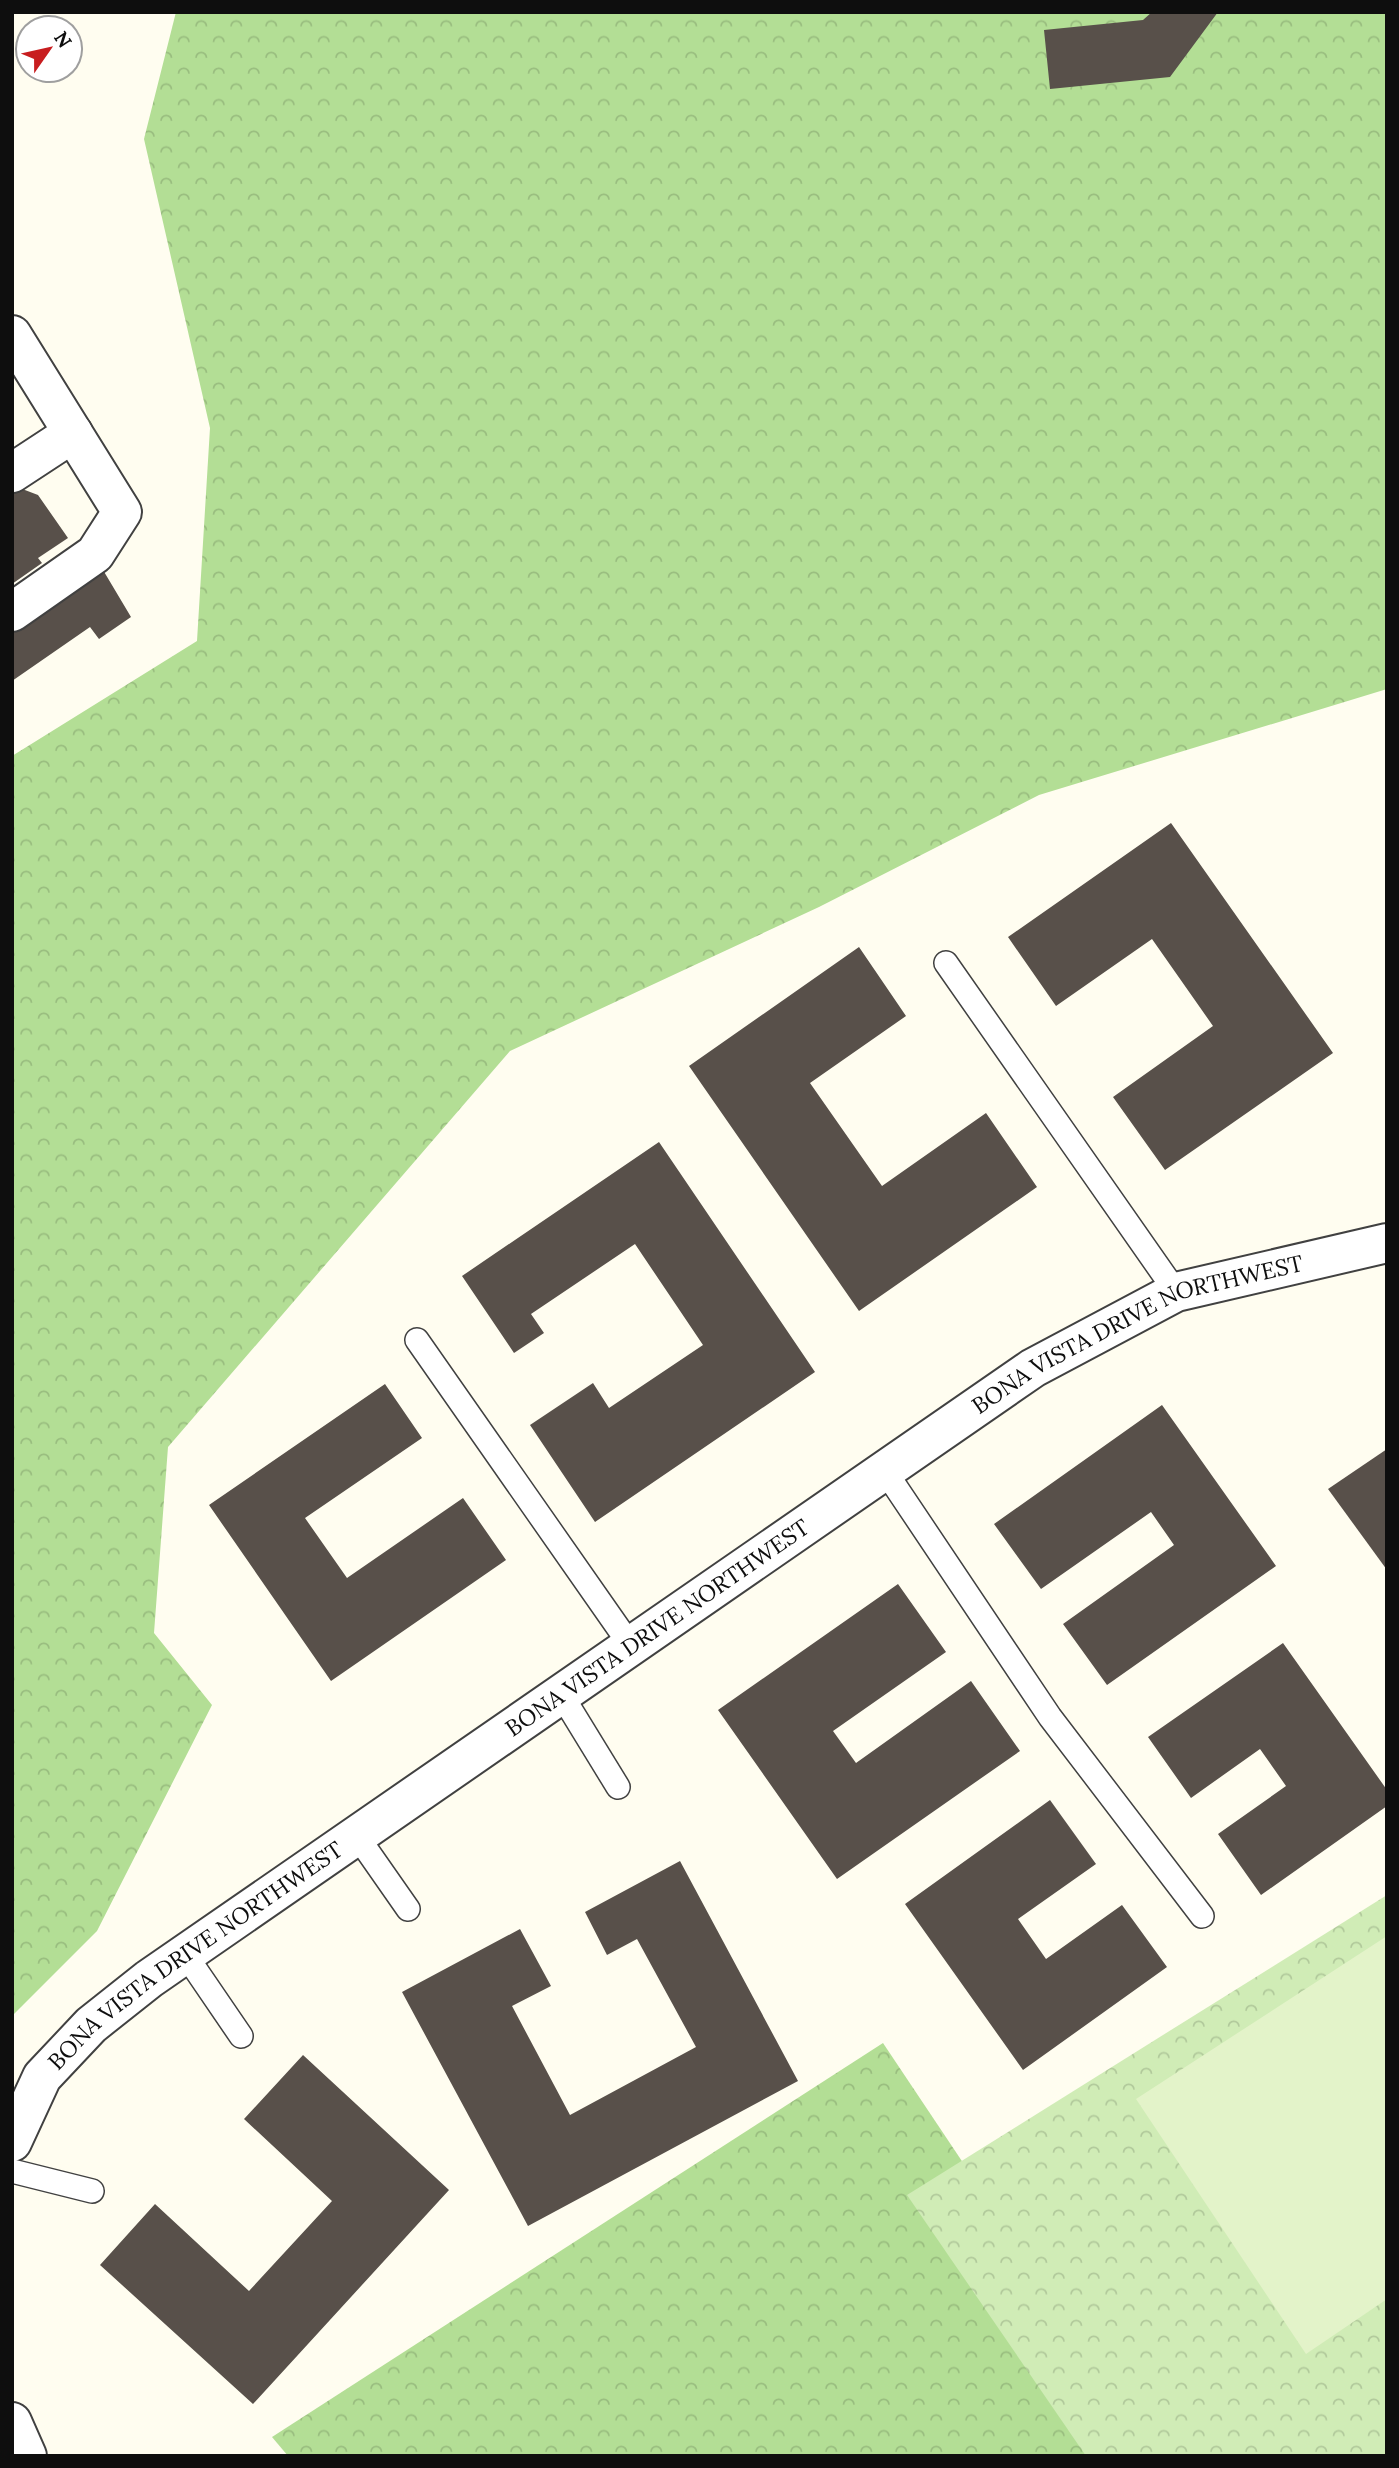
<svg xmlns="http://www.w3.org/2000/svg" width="1399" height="2468" font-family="Lora,serif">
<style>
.forest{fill:url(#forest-crowns)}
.park{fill:url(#park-crowns)}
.pitch{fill:#e3f3c9}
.building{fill:#58504a}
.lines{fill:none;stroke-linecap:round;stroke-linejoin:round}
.lane-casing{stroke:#414141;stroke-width:26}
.street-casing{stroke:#414141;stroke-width:42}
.lane{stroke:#fff;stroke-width:23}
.street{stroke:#fff;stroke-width:38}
.labels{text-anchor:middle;stroke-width:7;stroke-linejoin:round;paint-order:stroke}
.street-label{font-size:23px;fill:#0e0e0e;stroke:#fff}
</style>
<defs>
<pattern id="forest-crowns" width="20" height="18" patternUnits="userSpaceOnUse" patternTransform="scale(1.75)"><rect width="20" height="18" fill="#b3de95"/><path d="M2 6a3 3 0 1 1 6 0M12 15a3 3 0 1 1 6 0" fill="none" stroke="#99bd7f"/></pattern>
<pattern id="park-crowns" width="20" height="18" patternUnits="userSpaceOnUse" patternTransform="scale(1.75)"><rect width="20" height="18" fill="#d0ecb6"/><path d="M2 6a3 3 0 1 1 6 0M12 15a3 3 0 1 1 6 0" fill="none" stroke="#b1c99b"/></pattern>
</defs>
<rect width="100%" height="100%" fill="#fffdf0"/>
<g class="forest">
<polygon points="176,12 1387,12 1387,689 1039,795 819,907 510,1051 168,1447 154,1633 212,1705 97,1931 12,2016 12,756 197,641 210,428 144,139"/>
<polygon points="883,2043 1159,2456 288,2456 272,2437"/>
</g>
<polygon class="park" points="1387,1895 1387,2456 1086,2456 907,2195"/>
<polygon class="pitch" points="1387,1936 1387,2299 1306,2354 1136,2099"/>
<g class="building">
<polygon points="1152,12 1218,12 1170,77 1050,89 1044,30 1143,20"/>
<polygon points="17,487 38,495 68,538 38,558 42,563 12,584 12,490"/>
<polygon points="103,570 131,617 99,639 90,627 12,681 12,631"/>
<polygon points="1171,823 1333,1053 1165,1170 1113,1097 1213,1026 1152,939 1056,1006 1008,937"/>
<polygon points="859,947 906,1016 810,1083 882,1186 986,1113 1037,1187 859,1311 689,1066"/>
<polygon points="659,1142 815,1372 595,1522 530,1425 593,1383 609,1408 703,1345 635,1244 531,1314 544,1333 514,1353 462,1276"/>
<polygon points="385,1384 422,1438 305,1518 347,1578 463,1498 506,1560 331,1681 209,1505"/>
<polygon points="1162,1405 1276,1566 1107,1685 1063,1624 1174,1545 1151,1512 1041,1589 994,1524"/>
<polygon points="1387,1449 1387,1570 1328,1489"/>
<polygon points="898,1584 946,1652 833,1731 856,1763 971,1681 1020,1751 837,1879 718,1710"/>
<polygon points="1283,1643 1387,1790 1387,1806 1261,1895 1218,1834 1286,1786 1260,1749 1191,1798 1148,1737"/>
<polygon points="1050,1800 1096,1864 1018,1919 1046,1959 1122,1905 1167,1967 1023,2070 905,1904"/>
<polygon points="680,1861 798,2081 528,2226 402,1992 520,1929 551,1986 512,2006 570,2115 696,2047 637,1939 607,1955 585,1912"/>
<polygon points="303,2055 449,2190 253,2404 100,2265 155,2204 249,2291 332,2201 244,2119"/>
</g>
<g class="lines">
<defs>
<g id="lane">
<polyline points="946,963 1176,1292"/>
<polyline points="417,1340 631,1646"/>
<polyline points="885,1471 1050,1717 1202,1916"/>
<polyline points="561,1694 618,1787"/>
<polyline points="357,1836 408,1909"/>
<polyline points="185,1954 241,2036"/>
<polyline points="12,2171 92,2191"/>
</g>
<g id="street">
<polyline points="12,335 122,512 95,554 12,612"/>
<polyline points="12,473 73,433"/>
<path id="s1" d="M12 2142 42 2077 91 2025 149 1979 1033 1368 1176 1292 1387 1243"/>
<polyline points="12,2422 27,2456"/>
</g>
</defs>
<use href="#lane" class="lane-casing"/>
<use href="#street" class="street-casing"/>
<use href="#lane" class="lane"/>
<use href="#street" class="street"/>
</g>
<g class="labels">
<g class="street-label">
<text dy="8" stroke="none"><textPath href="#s1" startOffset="1402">BONA VISTA DRIVE NORTHWEST</textPath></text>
<text dy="8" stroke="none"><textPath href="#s1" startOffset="835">BONA VISTA DRIVE NORTHWEST</textPath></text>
<text dy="8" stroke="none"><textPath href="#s1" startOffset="268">BONA VISTA DRIVE NORTHWEST</textPath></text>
</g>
</g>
<rect width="1399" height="2468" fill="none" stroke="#0e0e0e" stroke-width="28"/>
<g transform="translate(49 49) rotate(56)"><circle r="33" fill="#ffffff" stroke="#9f9f9f" stroke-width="2"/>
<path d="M0-5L12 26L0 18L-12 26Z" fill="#c81d1f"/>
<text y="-10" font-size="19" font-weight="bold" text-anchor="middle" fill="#0e0e0e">N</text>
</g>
</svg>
